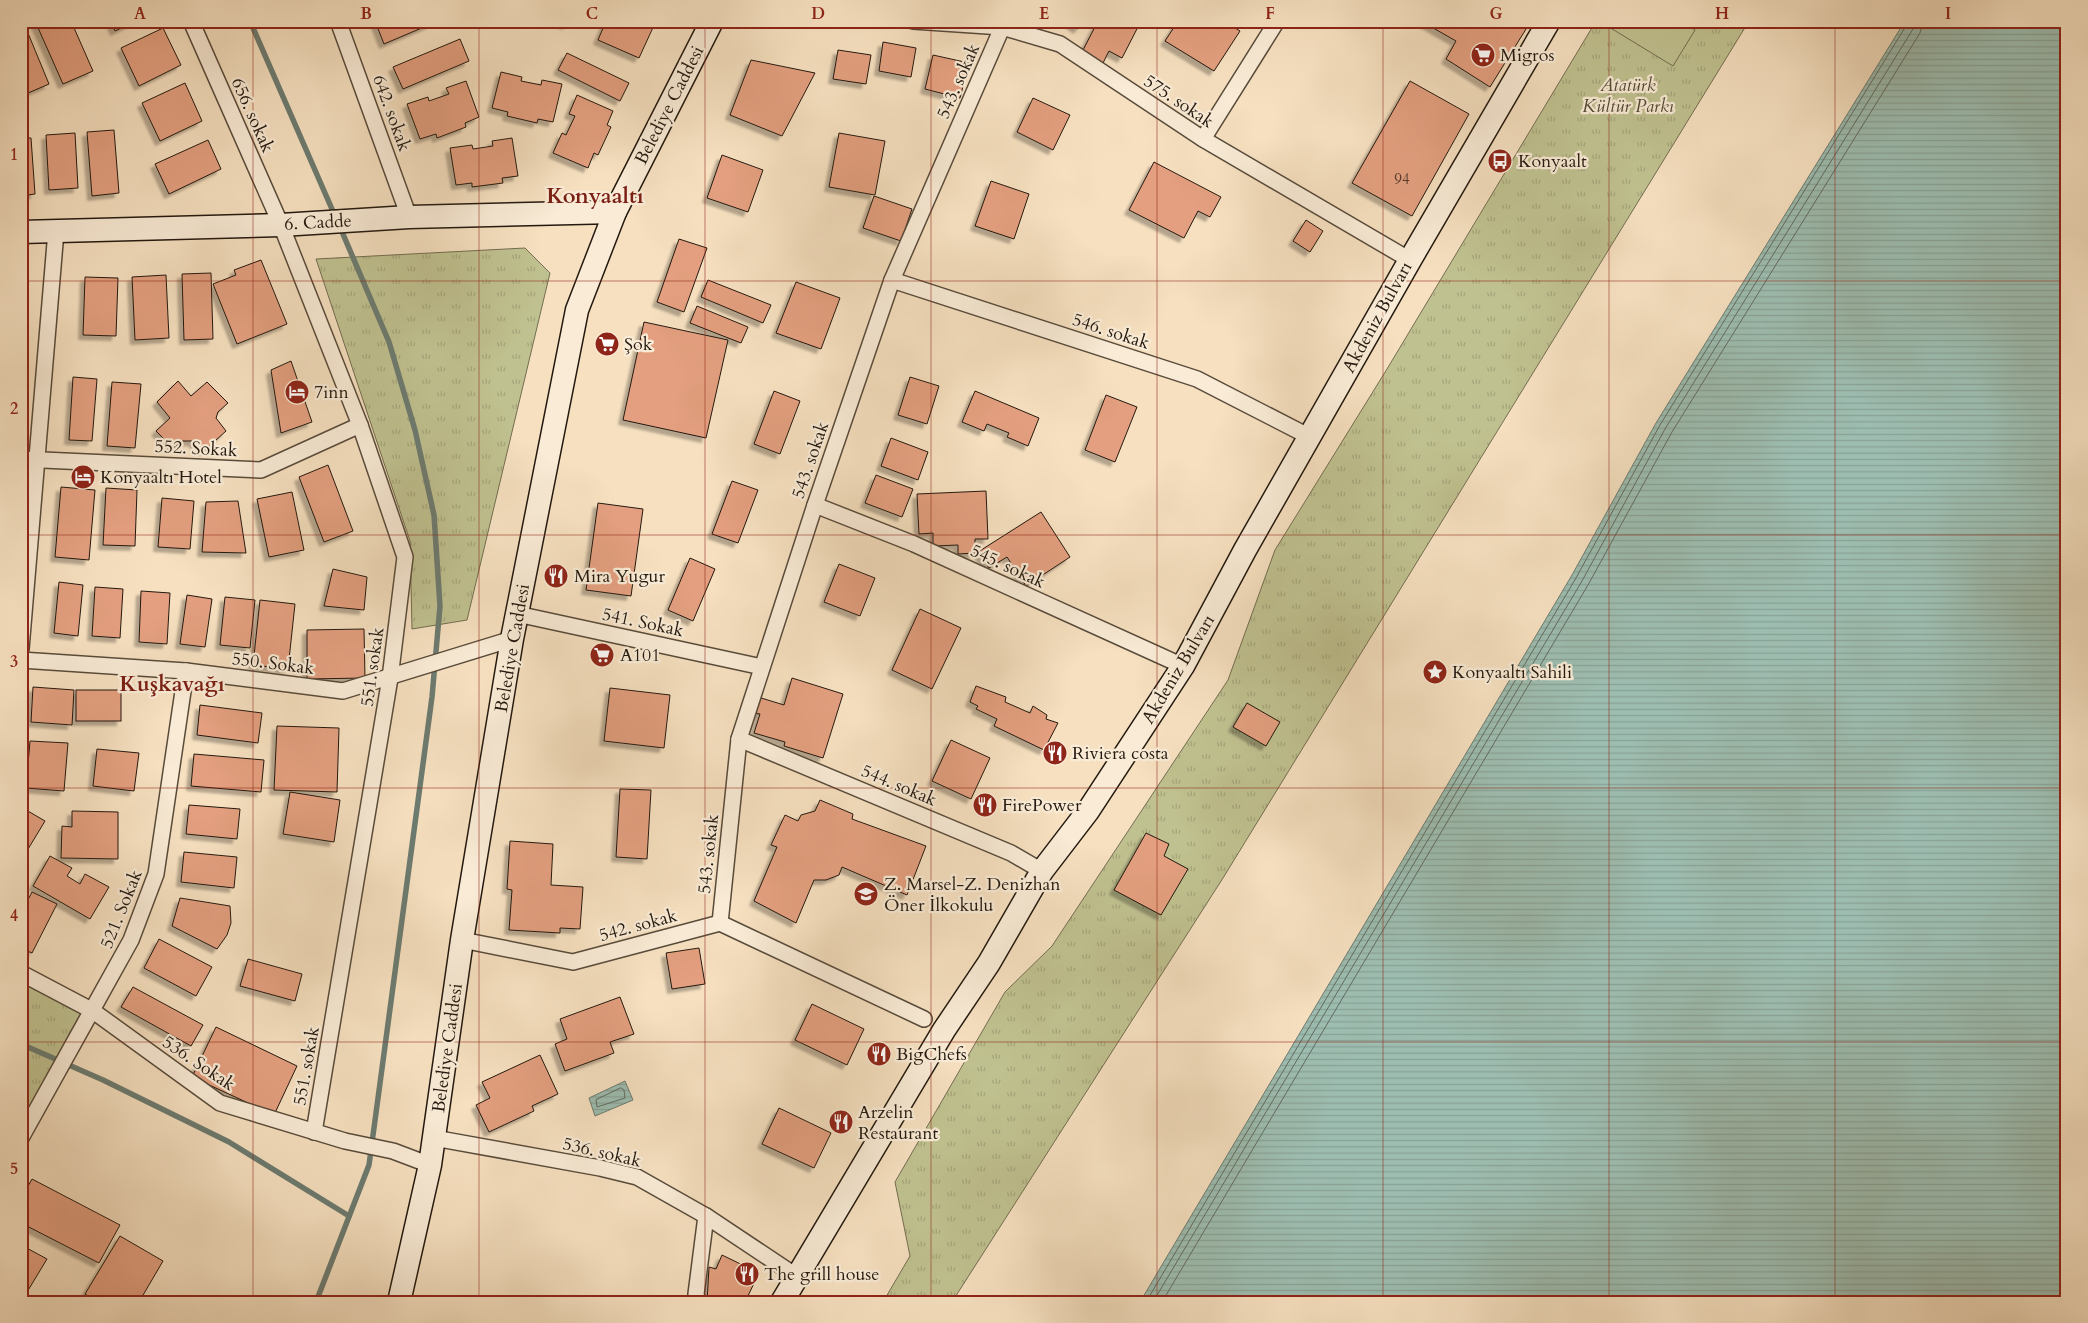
<svg xmlns="http://www.w3.org/2000/svg" width="2088" height="1323" font-family="Cardo,serif">
<style>
.grass{fill:url(#grass-tufts);stroke:#726d50}
.garden{fill:#c0c190;stroke:#726d50}
.water{fill:url(#water-rules);stroke:#6c7b70}
.lines{fill:none;stroke-linecap:round;stroke-linejoin:round}
.shore{stroke:#606b60;stroke-width:1}
.stream{stroke:#6c7b70;stroke-width:5.5}
.building{fill:#e39f7f;stroke:#23190f;filter:url(#shadow)}
.minor-casing{stroke:#584b3b;stroke-width:18}
.secondary-casing{stroke:#23190f;stroke-width:25}
.minor{stroke:#f9ebd6;stroke-width:15}
.secondary{stroke:#f9ebd6;stroke-width:22}
.grid{fill:none;stroke:#8f2418;stroke-width:1;stroke-opacity:0.55}
.labels{text-anchor:middle;stroke-width:4.5;stroke-linejoin:round;paint-order:stroke}
.number-label{font-size:15px;fill:#533a2b}
.poi-label{font-size:18px;fill:#23190f;stroke:#f9ebd6;text-anchor:start}
.street-label{font-size:18px;fill:#23190f;stroke:#f9ebd6}
.park-label{font-size:18px;font-style:italic;fill:#524b36;stroke:#f9ebd6}
.district-label{font-size:22px;font-weight:bold;fill:#7a1f14;stroke:#f9ebd6}
.neatline{fill:none;stroke:#8f2418;stroke-width:2}
.grid-label{font-size:16px;text-anchor:middle;font-weight:bold;fill:#8f2418}
</style>
<defs>
<pattern id="grass-tufts" width="24" height="20" patternUnits="userSpaceOnUse" patternTransform="scale(1.25)"><rect width="24" height="20" fill="#c0c190"/><path d="M3 7l-1-3M5 7V3M7 7l1-3M15 17l-1-3M17 17v-4M19 17l1-3" fill="none" stroke="#a5a57b"/></pattern>
<pattern id="water-rules" width="6" height="5" patternUnits="userSpaceOnUse" patternTransform="scale(1.25)"><rect width="6" height="5" fill="#9dbdb0"/><path d="M0 2.5h6" fill="none" stroke="#87a296"/></pattern>
<filter id="shadow"><feDropShadow dx="-4.5" dy="4.5" stdDeviation="1" flood-color="#0004"/></filter>
</defs>
<rect width="100%" height="100%" fill="#f6e0c0"/>
<filter id="stains"><feTurbulence type="fractalNoise" baseFrequency=".004" numOctaves="4"/><feColorMatrix values="0 0 0 0 .2 0 0 0 0 .09 0 0 0 0 .02 0 0 0 .5 -.17"/></filter>
<radialGradient id="worn" r=".72"><stop offset=".6" stop-color="#630" stop-opacity="0"/><stop offset="1" stop-color="#630" stop-opacity=".3"/></radialGradient>
<g class="grass">
<polygon points="1596,21 1749,21 1223,878 952,1302 883,1302 910,1256 895,1182 1005,992 1052,946 1228,680 1275,550 1387,369"/>
<polygon points="525,248 550,273 467,620 412,629 410,541 316,259"/>
<polygon points="21,973 93,1011 21,1138"/>
</g>
<polygon class="garden" points="1606,21 1681,21 1695,30 1673,66 1604,24"/>
<g class="water">
<polygon points="1905,21 2067,21 2067,1302 1140,1302 1572,575 1656,423"/>
<polygon points="625,1081 633,1100 595,1116 589,1098"/>
</g>
<g class="lines">
<g class="shore">
<polygon points="621,1088 624,1090 625,1098 597,1107 596,1100"/>
<polyline points="1146,1302 1576,578 1660,425 1909,21"/>
<polyline points="1153,1302 1582,581 1665,429 1913,29 1915,21"/>
<polyline points="1162,1302 1588,585 1672,432 1920,33 1923,21"/>
</g>
<g class="stream">
<polyline points="250,21 335,216"/>
<polyline points="21,1044 103,1080 229,1142 349,1216"/>
<polyline points="316,1302 369,1165 432,697 440,606 434,515 415,430 389,342 340,227"/>
</g>
</g>
<g class="building">
<polygon points="21,21 23,21 49,84 21,96"/>
<polygon points="35,21 71,21 93,71 63,84"/>
<polygon points="111,21 136,21 115,31"/>
<polygon points="375,21 430,21 431,24 384,44"/>
<polygon points="557,21 569,21 567,25"/>
<polygon points="606,21 656,21 639,58 598,40"/>
<polygon points="1067,21 1084,21 1078,29"/>
<polygon points="1098,21 1141,21 1122,58 1109,51 1103,63 1082,52"/>
<polygon points="1178,21 1224,21 1240,31 1214,71 1165,41"/>
<polygon points="1421,21 1531,21 1490,87 1446,59 1456,41"/>
<polygon points="163,28 181,65 139,86 121,48"/>
<polygon points="460,39 469,61 403,89 393,67"/>
<polygon points="883,42 916,48 911,77 879,71"/>
<polygon points="838,50 871,55 866,84 833,79"/>
<polygon points="567,53 629,83 620,101 558,70"/>
<polygon points="933,55 969,63 960,98 925,89"/>
<polygon points="751,60 815,73 782,136 730,115"/>
<polygon points="501,72 522,77 521,81 541,85 542,80 562,84 553,122 538,119 537,123 507,116 508,112 492,108"/>
<polygon points="466,81 479,117 465,123 466,127 437,138 436,134 420,139 407,104 428,97 429,101 449,94 446,88"/>
<polygon points="1410,81 1469,114 1412,216 1352,183"/>
<polygon points="185,83 202,121 160,141 142,103"/>
<polygon points="577,95 613,111 607,125 611,127 598,155 594,153 588,168 553,153 562,133 566,135 575,116 569,114"/>
<polygon points="1033,98 1070,115 1053,150 1017,132"/>
<polygon points="114,130 119,193 92,196 87,132"/>
<polygon points="75,133 78,188 49,190 46,135"/>
<polygon points="839,133 885,141 875,195 829,187"/>
<polygon points="21,138 31,138 35,194 21,196"/>
<polygon points="512,138 518,176 502,178 503,183 472,187 472,183 456,185 450,148 472,145 473,149 493,146 492,141"/>
<polygon points="208,140 221,169 169,194 155,164"/>
<polygon points="722,155 763,170 748,212 707,198"/>
<polygon points="1154,162 1221,197 1210,217 1198,211 1184,238 1129,210"/>
<polygon points="991,181 1029,194 1014,239 975,226"/>
<polygon points="874,196 912,209 901,241 863,228"/>
<polygon points="1306,220 1323,231 1310,252 1293,241"/>
<polygon points="679,239 707,248 684,312 657,302"/>
<polygon points="261,260 287,324 237,344 213,284 236,275 234,270"/>
<polygon points="211,273 213,339 184,340 182,274"/>
<polygon points="166,275 169,338 135,340 132,277"/>
<polygon points="85,277 118,278 116,336 83,335"/>
<polygon points="708,280 771,305 763,323 701,297"/>
<polygon points="796,282 840,298 821,349 776,333"/>
<polygon points="697,306 748,327 741,343 690,323"/>
<polygon points="644,322 728,340 706,438 623,420"/>
<polygon points="291,361 312,422 281,433 271,370"/>
<polygon points="73,377 97,379 92,441 69,440"/>
<polygon points="910,377 939,386 927,424 898,415"/>
<polygon points="178,381 191,396 207,382 228,403 218,412 216,418 226,431 204,451 192,441 182,441 173,448 156,431 170,418 157,402"/>
<polygon points="112,382 141,384 135,448 107,446"/>
<polygon points="774,391 800,401 780,454 754,444"/>
<polygon points="975,391 1039,418 1028,446 1007,437 1009,433 987,424 984,431 962,422"/>
<polygon points="1106,395 1137,407 1115,462 1085,450"/>
<polygon points="891,438 928,452 918,480 881,466"/>
<polygon points="328,465 353,531 324,542 299,477"/>
<polygon points="876,475 913,489 902,517 865,503"/>
<polygon points="732,481 758,490 738,543 712,534"/>
<polygon points="61,487 95,490 89,560 55,557"/>
<polygon points="106,488 137,490 135,546 103,545"/>
<polygon points="986,491 988,539 975,539 975,553 958,554 958,545 933,546 933,533 919,534 917,494"/>
<polygon points="292,492 304,550 269,557 257,499"/>
<polygon points="162,498 194,501 190,549 158,547"/>
<polygon points="238,501 246,553 202,552 206,502"/>
<polygon points="598,503 643,509 631,596 586,590"/>
<polygon points="1041,512 1070,557 1026,586 1007,557 989,568 978,552"/>
<polygon points="690,558 715,569 693,621 668,610"/>
<polygon points="839,564 875,578 860,616 824,602"/>
<polygon points="333,569 367,577 364,610 324,606"/>
<polygon points="59,582 83,585 78,636 54,633"/>
<polygon points="95,587 123,589 120,638 92,636"/>
<polygon points="141,591 170,593 167,644 139,642"/>
<polygon points="187,595 212,599 205,647 180,644"/>
<polygon points="225,597 255,600 250,648 220,645"/>
<polygon points="260,600 295,604 288,669 253,665"/>
<polygon points="920,609 961,628 932,689 892,670"/>
<polygon points="364,629 365,678 307,679 307,630"/>
<polygon points="792,678 843,694 823,758 784,746 785,742 754,733 760,714 753,713 758,697 784,705"/>
<polygon points="976,686 1006,697 1005,702 1030,713 1033,706 1047,715 1046,719 1058,723 1044,750 994,726 997,719 976,709 978,706 970,702"/>
<polygon points="33,687 74,690 72,725 31,722"/>
<polygon points="610,688 670,695 664,748 604,741"/>
<rect x="76" y="690" width="45" height="31"/>
<polygon points="1247,703 1280,722 1266,746 1233,727"/>
<polygon points="200,705 262,713 258,743 197,735"/>
<polygon points="277,726 339,728 337,792 274,790"/>
<polygon points="951,740 990,758 971,799 932,781"/>
<polygon points="30,741 68,743 64,791 26,788"/>
<polygon points="97,749 139,753 134,791 93,786"/>
<polygon points="194,754 264,760 261,792 191,786"/>
<polygon points="620,789 651,790 647,859 616,857"/>
<polygon points="290,792 340,800 334,842 283,834"/>
<polygon points="820,800 853,814 852,819 926,846 907,895 842,867 839,875 826,880 814,880 796,923 754,901 777,847 771,845 785,815 798,821 801,815 815,811"/>
<polygon points="189,805 240,809 237,839 186,834"/>
<polygon points="21,807 45,821 22,859 21,859"/>
<polygon points="72,811 118,812 118,859 61,858 62,826 72,827"/>
<polygon points="1146,833 1169,844 1164,856 1188,869 1161,915 1114,890"/>
<polygon points="510,841 553,844 551,885 583,887 580,929 560,928 560,933 509,930 512,890 507,889"/>
<polygon points="184,852 237,857 234,888 181,882"/>
<polygon points="50,856 72,868 67,876 80,884 85,874 109,887 90,919 33,886"/>
<polygon points="32,892 57,904 32,953 21,948 21,913"/>
<polygon points="180,898 230,906 231,923 227,935 217,949 172,926"/>
<polygon points="159,939 212,967 196,996 144,968"/>
<polygon points="699,948 705,984 672,989 666,953"/>
<polygon points="248,959 302,974 295,1001 240,986"/>
<polygon points="133,987 203,1025 191,1046 121,1007"/>
<polygon points="620,997 634,1034 610,1042 614,1053 565,1071 555,1044 567,1039 560,1019"/>
<polygon points="812,1004 864,1029 847,1065 795,1040"/>
<polygon points="216,1027 297,1066 274,1115 192,1077"/>
<polygon points="540,1055 558,1094 532,1106 534,1111 489,1132 476,1105 490,1098 482,1082"/>
<polygon points="779,1108 831,1133 814,1168 762,1144"/>
<polygon points="32,1179 120,1225 99,1263 21,1223 21,1199"/>
<polygon points="120,1236 163,1261 139,1302 98,1302 85,1294"/>
<polygon points="21,1245 47,1259 21,1302"/>
<polygon points="722,1255 759,1273 745,1302 707,1302 709,1267 716,1269"/>
</g>
<g class="lines">
<defs>
<g id="minor">
<polyline points="191,21 281,225 360,425 405,557 390,678 314,1132"/>
<polyline points="338,21 409,217"/>
<polyline points="913,21 1002,27 1060,44 1203,139 1410,260"/>
<polyline points="1203,139 1277,21"/>
<polyline points="892,280 1197,379 1310,437"/>
<polyline points="21,459 261,470 360,425"/>
<polyline points="815,505 914,544 1183,666"/>
<polyline points="517,614 762,667"/>
<polyline points="21,649 56,231"/>
<polyline points="21,660 186,671 343,691 512,639"/>
<polyline points="739,739 1011,853 1042,871"/>
<polyline points="720,923 739,739 815,505 892,280 1005,21"/>
<polyline points="462,940 573,962 720,923 924,1019"/>
<polyline points="21,973 93,1011 220,1103 345,1141 393,1151 430,1165"/>
<polyline points="21,1138 131,940 156,874 186,671"/>
<polyline points="434,1138 600,1168 637,1177 706,1216 796,1276"/>
<polyline points="698,1302 696,1294 706,1216"/>
</g>
<g id="secondary">
<polyline points="21,232 281,225 409,217 615,212"/>
<polyline points="399,1302 430,1165 462,940 512,639 577,310 615,212 712,21"/>
<polyline points="782,1302 944,1030 989,963 1042,871 1088,811 1183,666 1245,550 1410,260 1549,21"/>
</g>
</defs>
<use href="#minor" class="minor-casing"/>
<use href="#secondary" class="secondary-casing"/>
<use href="#minor" class="minor"/>
<use href="#secondary" class="secondary"/>
</g>
<path class="grid" d="M253 21V1302M479 21V1302M705 21V1302M931 21V1302M1157 21V1302M1383 21V1302M1609 21V1302M1835 21V1302M21 281H2067M21 535H2067M21 788H2067M21 1042H2067"/>
<defs>
<symbol id="supermarket-disc" viewBox="-11 -11 22 22"><circle r="9.5" fill="#8f2418" stroke="#f9ebd6"/><path d="M-6-5.5h2.5l.6 2H6L4.5 2H-2.5L-4.4-4H-6ZM-1.5 3.2a1.3 1.3 0 1 0 .1 0ZM3 3.2a1.3 1.3 0 1 0 .1 0Z" fill="#fff"/></symbol>
<symbol id="bus-disc" viewBox="-11 -11 22 22"><circle r="9.5" fill="#8f2418" stroke="#f9ebd6"/><path d="M-5-6H5V4H4V6H2V4H-2V6H-4V4H-5ZM-3.5-4V0h7V-4ZM-3.5 1.2v1.5H-2V1.2ZM2 1.2v1.5H3.5V1.2Z" fill="#fff"/></symbol>
<symbol id="hotel-disc" viewBox="-11 -11 22 22"><circle r="9.5" fill="#8f2418" stroke="#f9ebd6"/><path d="M-6-4.5h1.5V1H6V5H4.5V3h-9V5H-6ZM-4 0a1.8 1.8 0 1 1 3.6 0ZM.5 0V-2.5h3Q6-2.5 6 0Z" fill="#fff"/></symbol>
<symbol id="restaurant-disc" viewBox="-11 -11 22 22"><circle r="9.5" fill="#8f2418" stroke="#f9ebd6"/><path d="M-5-6h1v4h1v-4h1v4h1v-4h1v5L-1.5 .5V6h-2V.5L-5-1ZM5-6V6H3V1.5H1.5Q1.5-4 5-6Z" fill="#fff"/></symbol>
<symbol id="sight-disc" viewBox="-11 -11 22 22"><circle r="9.5" fill="#8f2418" stroke="#f9ebd6"/><path d="M0-6L1.8-2.2L6-1.7L2.9 1.2L3.7 5.4L0 3.3L-3.7 5.4L-2.9 1.2L-6-1.7L-1.8-2.2Z" fill="#fff"/></symbol>
<symbol id="school-disc" viewBox="-11 -11 22 22"><circle r="9.5" fill="#8f2418" stroke="#f9ebd6"/><path d="M0-5L7-2L0 1L-7-2ZM-4 1L0 2.5L4 1V4Q0 6-4 4Z" fill="#fff"/></symbol>
</defs>
<g fill-rule="evenodd">
<use href="#supermarket-disc" x="1469" y="41" width="28" height="28"/>
<use href="#bus-disc" x="1486" y="147" width="28" height="28"/>
<use href="#supermarket-disc" x="593" y="330" width="28" height="28"/>
<use href="#hotel-disc" x="283" y="378" width="28" height="28"/>
<use href="#hotel-disc" x="69" y="463" width="28" height="28"/>
<use href="#restaurant-disc" x="542" y="562" width="28" height="28"/>
<use href="#supermarket-disc" x="588" y="641" width="28" height="28"/>
<use href="#sight-disc" x="1421" y="658" width="28" height="28"/>
<use href="#restaurant-disc" x="1041" y="739" width="28" height="28"/>
<use href="#restaurant-disc" x="971" y="791" width="28" height="28"/>
<use href="#school-disc" x="852" y="880" width="28" height="28"/>
<use href="#restaurant-disc" x="865" y="1040" width="28" height="28"/>
<use href="#restaurant-disc" x="827" y="1108" width="28" height="28"/>
<use href="#restaurant-disc" x="733" y="1260" width="28" height="28"/>
</g>
<g class="labels">
<g class="number-label">
<text x="1402" y="184">94</text>
</g>
<g class="poi-label">
<text x="1500" y="61">Migros</text>
<text x="1518" y="167">Konyaalt</text>
<text x="624" y="350">Şok</text>
<text x="314" y="398">7inn</text>
<text x="100" y="483">Konyaaltı Hotel</text>
<text x="574" y="582">Mira Yugur</text>
<text x="620" y="661">A101</text>
<text x="1452" y="678">Konyaaltı Sahili</text>
<text x="1072" y="759">Riviera costa</text>
<text x="1002" y="811">FirePower</text>
<text x="884" y="890">Z. Marsel-Z. Denizhan<tspan x="884" dy="21">Öner İlkokulu</tspan></text>
<text x="896" y="1060">BigChefs</text>
<text x="858" y="1118">Arzelin<tspan x="858" dy="21">Restaurant</tspan></text>
<text x="764" y="1280">The grill house</text>
</g>
<g class="street-label">
<text transform="translate(958 81) rotate(-66)" y="6">543. sokak</text>
<text transform="translate(1179 101) rotate(34)" y="6">575. sokak</text>
<text transform="translate(669 105) rotate(-63)" y="6">Belediye Caddesi</text>
<text transform="translate(392 113) rotate(70)" y="6">642. sokak</text>
<text transform="translate(253 115) rotate(66)" y="6">656. sokak</text>
<text transform="translate(318 222) rotate(-3)" y="6">6. Cadde</text>
<text transform="translate(1377 317) rotate(-61)" y="6">Akdeniz Bulvarı</text>
<text transform="translate(1111 331) rotate(18)" y="6">546. sokak</text>
<text transform="translate(196 448) rotate(3)" y="6">552. Sokak</text>
<text transform="translate(810 460) rotate(-71)" y="6">543. sokak</text>
<text transform="translate(1008 566) rotate(25)" y="6">545. sokak</text>
<text transform="translate(643 622) rotate(12)" y="6">541. Sokak</text>
<text transform="translate(512 648) rotate(-80)" y="6">Belediye Caddesi</text>
<text transform="translate(273 663) rotate(7)" y="6">550. Sokak</text>
<text transform="translate(372 667) rotate(-82)" y="6">551. sokak</text>
<text transform="translate(1178 669) rotate(-59)" y="6">Akdeniz Bulvarı</text>
<text transform="translate(899 785) rotate(23)" y="6">544. sokak</text>
<text transform="translate(708 854) rotate(-84)" y="6">543. sokak</text>
<text transform="translate(121 909) rotate(-68)" y="6">521. Sokak</text>
<text transform="translate(638 925) rotate(-15)" y="6">542. sokak</text>
<text transform="translate(447 1048) rotate(-82)" y="6">Belediye Caddesi</text>
<text transform="translate(199 1063) rotate(34)" y="6">536. Sokak</text>
<text transform="translate(306 1066) rotate(-80)" y="6">551. sokak</text>
<text transform="translate(602 1152) rotate(13)" y="6">536. sokak</text>
</g>
<g class="park-label">
<text x="1628" y="91">Atatürk<tspan x="1628" dy="21">Kültür Parkı</tspan></text>
</g>
<g class="district-label">
<text x="595" y="203">Konyaaltı</text>
<text x="172" y="691">Kuşkavağı</text>
</g>
</g>
<rect width="2088" height="1323" fill="none" stroke="#f6e0c0" stroke-width="55"/>
<rect x="28" y="28" width="2032" height="1268" class="neatline"/>
<g class="grid-label">
<text x="140" y="19">A</text>
<text x="366" y="19">B</text>
<text x="592" y="19">C</text>
<text x="818" y="19">D</text>
<text x="1044" y="19">E</text>
<text x="1270" y="19">F</text>
<text x="1496" y="19">G</text>
<text x="1722" y="19">H</text>
<text x="1948" y="19">I</text>
<text x="14" y="160">1</text>
<text x="14" y="414">2</text>
<text x="14" y="667">3</text>
<text x="14" y="921">4</text>
<text x="14" y="1174">5</text>
</g>
<rect width="100%" height="100%" filter="url(#stains)"/>
<rect width="100%" height="100%" fill="url(#worn)"/>
</svg>
